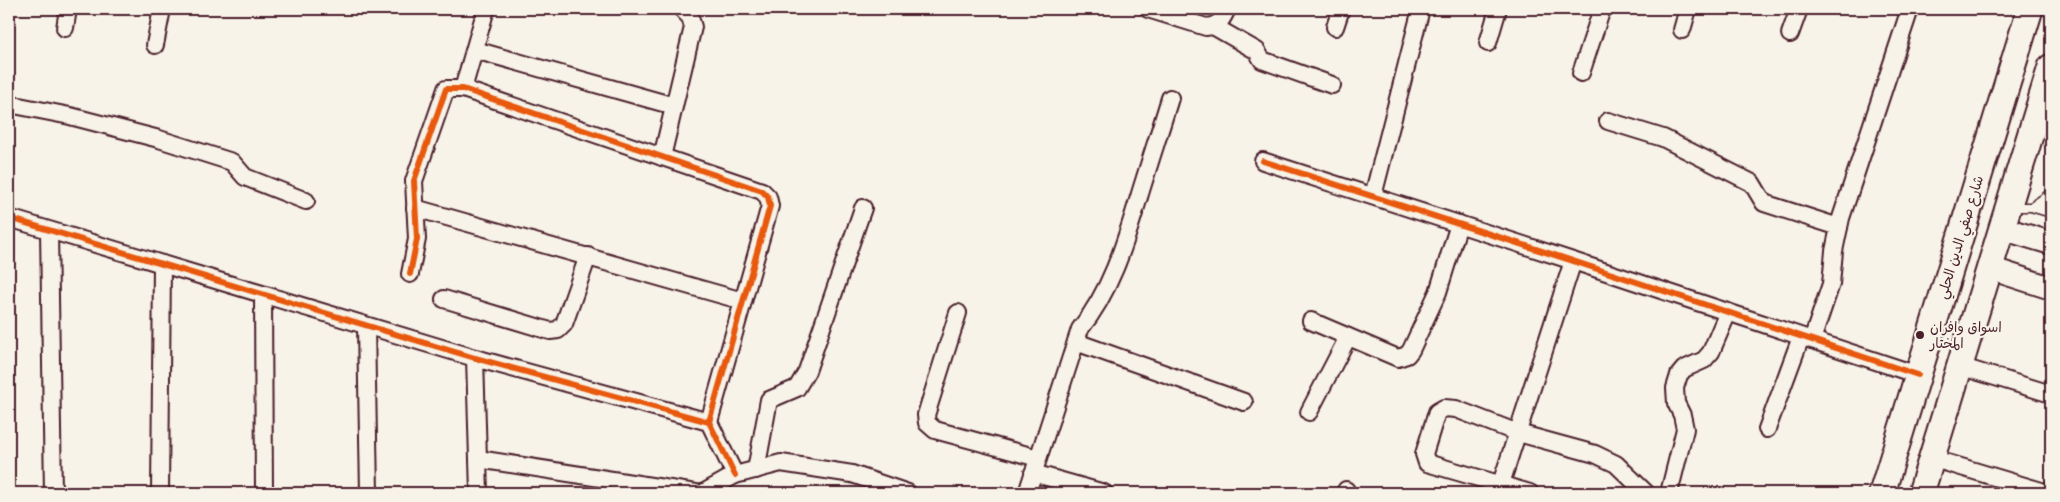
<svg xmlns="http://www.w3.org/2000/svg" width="2060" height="502" font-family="Sriracha,'Playpen Sans Arabic',sans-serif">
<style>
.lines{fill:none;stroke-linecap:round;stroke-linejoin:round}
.lane-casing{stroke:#4a1f2b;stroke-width:11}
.street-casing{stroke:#4a1f2b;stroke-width:20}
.secondary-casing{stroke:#4a1f2b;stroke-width:26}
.primary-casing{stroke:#4a1f2b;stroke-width:29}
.lane{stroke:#f7f3e8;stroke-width:8}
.street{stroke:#f7f3e8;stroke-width:16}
.secondary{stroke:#f7f3e8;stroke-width:22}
.primary{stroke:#f7f3e8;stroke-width:25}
.cycleway-casing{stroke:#f7f3e8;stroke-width:9}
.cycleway{stroke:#e8590c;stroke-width:6}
.poi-dot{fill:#4a1f2b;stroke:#f7f3e8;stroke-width:2}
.labels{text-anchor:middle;stroke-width:4.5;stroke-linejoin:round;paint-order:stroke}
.street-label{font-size:14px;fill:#4a1f2b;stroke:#f7f3e8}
.poi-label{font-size:14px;fill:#4a1f2b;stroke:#f7f3e8;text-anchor:start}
</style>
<rect width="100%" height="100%" fill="#f7f3e8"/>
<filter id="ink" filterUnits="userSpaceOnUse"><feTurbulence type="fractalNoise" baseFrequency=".02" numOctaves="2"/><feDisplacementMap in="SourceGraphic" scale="10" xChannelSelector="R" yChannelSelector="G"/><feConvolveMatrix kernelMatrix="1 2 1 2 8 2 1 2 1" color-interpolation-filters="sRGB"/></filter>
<g filter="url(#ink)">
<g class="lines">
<defs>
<g id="lane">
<polyline points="2033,206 2051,193"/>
<polyline points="2013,207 2032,207 2051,204"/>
<polyline points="2034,208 2051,213"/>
</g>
<g id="street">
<path d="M1148 9 1206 27C1219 26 1222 20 1227 9"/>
<polyline points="1215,27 1257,51 1262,60 1332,85"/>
<polyline points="1335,27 1341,9"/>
<polyline points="65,28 68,9"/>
<polyline points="1682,30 1688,9"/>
<polyline points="1790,34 1799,9"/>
<polyline points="1488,43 1498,9"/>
<polyline points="155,45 162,9"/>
<polyline points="475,50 674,106"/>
<polyline points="1581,73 1602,9"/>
<polyline points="463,89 486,9"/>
<polyline points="9,104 70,116 159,139 232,162 245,177 306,201"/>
<polyline points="1608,121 1663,138 1752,183 1764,203 1839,227"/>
<polyline points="662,157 693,27 690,17 682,9"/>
<polyline points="1263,161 1573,261 1918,375"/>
<polyline points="1373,196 1421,9"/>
<polyline points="415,208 743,301"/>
<polyline points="9,218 475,358 709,422 735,475"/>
<polyline points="49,231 53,493"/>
<polyline points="410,274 417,239 414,181 446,89 463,89 762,191 768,197 770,206 709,422"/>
<polyline points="263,295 264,493"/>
<polyline points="444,299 550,331 558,330 564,324 588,256"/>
<polyline points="958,313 926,415 927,423 935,430 1038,458"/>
<polyline points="1311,321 1398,358 1407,355 1411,350 1438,292 1459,224"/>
<polyline points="366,326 369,493"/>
<polyline points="1812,340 1831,284 1834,251 1841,218 1910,9"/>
<polyline points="1076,342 1244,402"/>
<polyline points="475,358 479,493"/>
<polyline points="1959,366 2051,394"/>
<polyline points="1309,412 1348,337"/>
<polyline points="1767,429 1801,337"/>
<polyline points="1931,458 2048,493"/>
<polyline points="478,459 696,493"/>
<polyline points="756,470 769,400 797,388 807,371 863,208"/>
<polyline points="1033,473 1104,493"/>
<polyline points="160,493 162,264"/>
<polyline points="703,493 735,475 781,463 852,474 908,493"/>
<path d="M1027 493 1080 329C1111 291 1125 243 1139 197 1149 164 1160 131 1170 98"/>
<polyline points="1345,493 1346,490"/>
<polyline points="1498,493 1573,261"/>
<polyline points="1530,493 1427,463 1424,454 1437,412 1444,408 1456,409 1518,433 1595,454 1616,464 1646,493"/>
<polyline points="1669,493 1685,429 1682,415 1676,403 1675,388 1679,375 1684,369 1704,360 1711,352 1728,312"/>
</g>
<g id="secondary">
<polyline points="2001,228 2051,243"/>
<polyline points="1989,268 2051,288"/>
</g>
<g id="primary">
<polyline points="1882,493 2030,9"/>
<polyline points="1921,493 2051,67"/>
</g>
</defs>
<use href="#lane" class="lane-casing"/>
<use href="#street" class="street-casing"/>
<use href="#secondary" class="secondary-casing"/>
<use href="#primary" class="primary-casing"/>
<use href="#lane" class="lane"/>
<use href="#street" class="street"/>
<use href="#secondary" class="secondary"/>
<use href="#primary" class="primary"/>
<defs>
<g id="cycleway">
<polyline points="1263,161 1573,261 1918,375"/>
<polyline points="9,218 475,358 709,422 735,475"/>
<polyline points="410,274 417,239 414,181 446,89 463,89 762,191 768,197 770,206 709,422"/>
</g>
</defs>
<use href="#cycleway" class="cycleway-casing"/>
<use href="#cycleway" class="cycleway"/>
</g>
</g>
<circle class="poi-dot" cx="1920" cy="335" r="5"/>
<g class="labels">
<g class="street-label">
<text transform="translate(1960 237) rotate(-73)" y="5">شارع صفي الدين الحلي</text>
</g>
<g class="poi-label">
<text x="1930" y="332">اسواق وافران<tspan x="1930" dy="16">المختار</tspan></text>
</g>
</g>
<rect width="2060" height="502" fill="none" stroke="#f7f3e8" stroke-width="30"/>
<rect x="15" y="15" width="2030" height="472" fill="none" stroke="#4a1f2b" stroke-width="2" filter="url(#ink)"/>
</svg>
